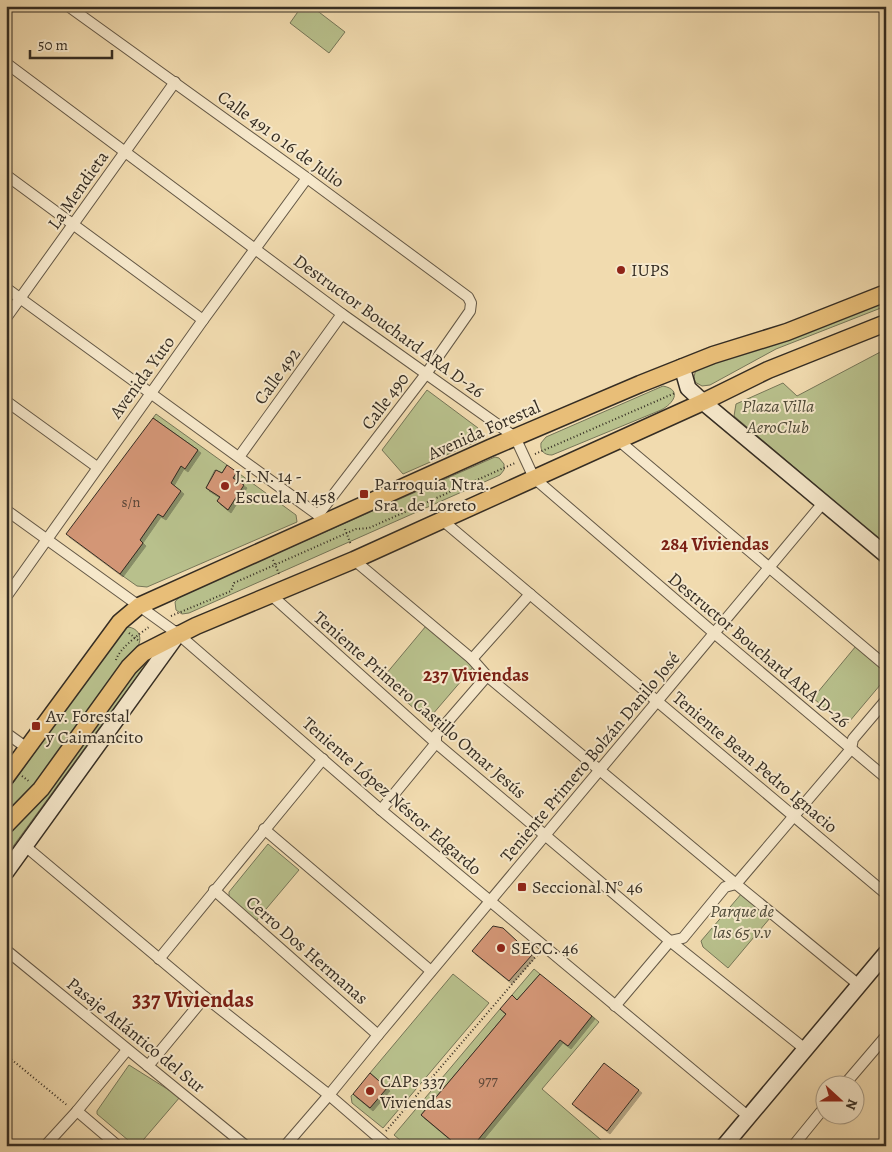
<svg xmlns="http://www.w3.org/2000/svg" width="892" height="1152" font-family="Alegreya,serif">
<style>
.green{fill:#b8c08c;stroke:#767658}
.building{fill:#d39676;stroke:#352d23;filter:url(#shadow)}
.lines{fill:none;stroke-linecap:round;stroke-linejoin:round}
.street-casing{stroke:#645846;stroke-width:12}
.secondary-casing{stroke:#352d23;stroke-width:18}
.primary-casing{stroke:#352d23;stroke-width:19}
.path{stroke:#352d23;stroke-width:2;stroke-dasharray:1 2.5;stroke-linecap:butt}
.street{stroke:#f6e8cb;stroke-width:10}
.secondary{stroke:#f6e8cb;stroke-width:15}
.primary{stroke:#e8be78;stroke-width:16}
.poi-dot{fill:#8f2418;stroke:#f6e8cb;stroke-width:2}
.labels{text-anchor:middle;stroke-width:4;stroke-linejoin:round;paint-order:stroke}
.number-label{font-size:15px;fill:#5c4738}
.street-label{font-size:18px;fill:#352d23;stroke:#f6e8cb}
.poi-label{font-size:18px;fill:#352d23;stroke:#f6e8cb;text-anchor:start}
.park-label{font-size:18px;font-style:italic;fill:#4f4a38;stroke:#f6e8cb}
.neighbourhood-label{font-size:19px;font-weight:bold;fill:#7a1f14;stroke:#f6e8cb}
.district-label{font-size:22px;font-weight:bold;fill:#7a1f14;stroke:#f6e8cb}
</style>
<defs>
<filter id="shadow"><feDropShadow dx="3" dy="3" stdDeviation="0" flood-color="#0004"/></filter>
</defs>
<rect width="100%" height="100%" fill="#f1dbaf"/>
<filter id="stains"><feTurbulence type="fractalNoise" baseFrequency=".004" numOctaves="4"/><feColorMatrix values="0 0 0 0 .2 0 0 0 0 .09 0 0 0 0 .02 0 0 0 .5 -.17"/></filter>
<radialGradient id="worn" r=".72"><stop offset=".6" stop-color="#630" stop-opacity="0"/><stop offset="1" stop-color="#630" stop-opacity=".3"/></radialGradient>
<g class="green">
<polygon points="302,6 311,6 345,32 329,53 290,23"/>
<polygon points="886,302 886,306 776,349 710,385 702,386 695,382 694,377 696,369 797,336"/>
<polygon points="886,349 886,545 734,416 736,404 783,383 797,396"/>
<path d="M663 386C683 390 673 404 661 410L552 455C544 455 540 451 541 443L546 437Z"/>
<polygon points="427,390 478,428 478,441 403,474 382,450"/>
<polygon points="156,414 227,465 222,473 215,470 206,488 220,497 217,501 228,510 243,485 233,478 237,472 296,515 297,522 147,587 137,586 120,574 143,543 140,540 158,514 163,517 180,491 171,483 181,466 185,468 198,450 153,418"/>
<polygon points="495,457 499,458 504,464 504,470 500,475 189,613 182,614 176,610 175,602 180,596"/>
<polygon points="426,626 474,666 432,715 423,716 381,680"/>
<path d="M128 627C137 628 142 635 139 644L38 782 6 813V793L120 632Z"/>
<polygon points="856,646 886,671 886,678 849,722 843,723 813,698"/>
<polygon points="152,656 6,856 6,832 131,673"/>
<polygon points="268,844 299,870 256,921 229,899 229,892"/>
<polygon points="742,893 770,918 728,968 703,947 701,941"/>
<polygon points="534,969 540,974 517,1000 512,995"/>
<polygon points="453,974 489,1003 383,1128 352,1103 351,1096 353,1094 370,1108 387,1088 370,1073"/>
<polygon points="500,1009 506,1014 421,1115 458,1146 407,1146 394,1135"/>
<polygon points="592,1016 599,1022 542,1089 608,1146 473,1146 560,1040 568,1046"/>
<polygon points="129,1065 180,1097 138,1146 135,1146 97,1114 97,1111"/>
</g>
<g class="building">
<polygon points="153,418 198,450 185,469 181,466 171,483 181,491 163,517 158,514 140,540 143,543 120,574 66,534"/>
<polygon points="227,465 237,472 233,478 244,485 228,510 217,501 220,497 206,488 216,470 222,473"/>
<polygon points="493,926 503,928 532,955 509,981 472,951"/>
<polygon points="540,974 592,1016 568,1046 560,1040 473,1146 458,1146 421,1115 506,1014 500,1009 512,995 517,1000"/>
<polygon points="604,1063 639,1090 607,1131 572,1104"/>
<polygon points="370,1073 387,1088 370,1108 353,1094"/>
</g>
<g class="lines">
<defs>
<g id="street">
<polyline points="68,6 307,178 468,297 471,303 470,311 426,374 318,515"/>
<polyline points="6,63 342,314 515,437 534,478 714,633 886,778"/>
<polyline points="6,175 203,320"/>
<polyline points="6,288 318,515 320,520"/>
<polyline points="6,318 175,82"/>
<polyline points="6,401 97,467"/>
<polyline points="618,440 886,666"/>
<polyline points="239,457 342,314"/>
<polyline points="6,510 178,634 381,810 749,1117"/>
<polyline points="442,520 886,894"/>
<polyline points="354,560 472,659 487,676 736,884 859,985"/>
<polyline points="270,594 436,743 670,941 805,1049"/>
<polyline points="6,597 203,320 307,178"/>
<polyline points="472,659 530,594"/>
<polyline points="6,733 27,748"/>
<polyline points="381,810 436,743 436,735 487,676"/>
<polyline points="264,829 431,971"/>
<polyline points="25,846 205,997 329,1095 388,1146"/>
<polyline points="214,890 378,1035"/>
<polyline points="6,950 246,1146"/>
<polyline points="159,959 323,759"/>
<polyline points="615,1006 670,941 683,938 725,887 736,884 851,749 853,739 886,700"/>
<polyline points="148,1066 205,997"/>
<polyline points="845,1084 886,1036"/>
<polyline points="77,1111 118,1146"/>
<polyline points="45,1146 77,1111 127,1050"/>
<polyline points="285,1146 329,1095 378,1035 823,503"/>
<polyline points="793,1146 824,1108"/>
</g>
<g id="secondary">
<polyline points="682,367 688,388 703,402 886,555"/>
<polyline points="6,872 178,634"/>
<polyline points="724,1146 886,953"/>
</g>
<g id="primary">
<polyline points="6,777 120,622 139,606 490,448 640,384 713,355 787,332 886,293"/>
<polyline points="6,825 41,789 129,667 143,653 196,626 354,560 703,402 768,370 886,323"/>
</g>
</defs>
<use href="#street" class="street-casing"/>
<use href="#secondary" class="secondary-casing"/>
<use href="#primary" class="primary-casing"/>
<g class="path">
<polyline points="535,454 675,393"/>
<polyline points="345,529 351,545"/>
<polyline points="273,560 280,576"/>
<polyline points="171,616 231,591 234,583 356,529 369,528 515,463"/>
<polyline points="129,633 139,641"/>
<path d="M116 660C119 649 139 634 149 627"/>
<polyline points="22,776 30,782"/>
<polyline points="6,843 12,837"/>
<polyline points="6,1055 68,1106"/>
<polyline points="386,1131 538,954"/>
</g>
<use href="#street" class="street"/>
<use href="#secondary" class="secondary"/>
<use href="#primary" class="primary"/>
</g>
<g class="poi-dot">
<circle cx="621" cy="270" r="5"/>
<circle cx="225" cy="486" r="5"/>
<rect x="359" y="489" width="10" height="10" rx="2.5"/>
<rect x="31" y="721" width="10" height="10" rx="2.5"/>
<rect x="517" y="882" width="10" height="10" rx="2.5"/>
<circle cx="501" cy="948" r="5"/>
<circle cx="370" cy="1091" r="5"/>
</g>
<g class="labels">
<g class="number-label">
<text x="131" y="507">s/n</text>
<text x="488" y="1086">977</text>
</g>
<g class="street-label">
<text transform="translate(281 139) rotate(36)" y="6">Calle 491 o 16 de Julio</text>
<text transform="translate(78 190) rotate(-55)" y="6">La Mendieta</text>
<text transform="translate(389 326) rotate(36)" y="6">Destructor Bouchard ARA D-26</text>
<text transform="translate(277 376) rotate(-54)" y="6">Calle 492</text>
<text transform="translate(142 377) rotate(-54)" y="6">Avenida Yuto</text>
<text transform="translate(385 401) rotate(-53)" y="6">Calle 490</text>
<text transform="translate(484 430) rotate(-24)" y="6">Avenida Forestal</text>
<text transform="translate(759 650) rotate(40)" y="6">Destructor Bouchard ARA D-26</text>
<text transform="translate(420 705) rotate(41)" y="6">Teniente Primero Castillo Omar Jesús</text>
<text transform="translate(590 757) rotate(-50)" y="6">Teniente Primero Bolzán Danilo José</text>
<text transform="translate(755 762) rotate(40)" y="6">Teniente Bean Pedro Ignacio</text>
<text transform="translate(392 796) rotate(41)" y="6">Teniente López Néstor Edgardo</text>
<text transform="translate(307 950) rotate(41)" y="6">Cerro Dos Hermanas</text>
<text transform="translate(136 1035) rotate(39)" y="6">Pasaje Atlántico del Sur</text>
</g>
<g class="poi-label">
<text x="631" y="276">IUPS</text>
<text x="235" y="482">J.I.N. 14 -<tspan x="235" dy="21">Escuela N 458</tspan></text>
<text x="374" y="490">Parroquia Ntra.<tspan x="374" dy="21">Sra. de Loreto</tspan></text>
<text x="46" y="722">Av. Forestal<tspan x="46" dy="21">y Caimancito</tspan></text>
<text x="532" y="893">Seccional N° 46</text>
<text x="511" y="954">SECC. 46</text>
<text x="380" y="1087">CAPs 337<tspan x="380" dy="21">Viviendas</tspan></text>
</g>
<g class="park-label">
<text x="778" y="412">Plaza Villa<tspan x="778" dy="21">AeroClub</tspan></text>
<text x="742" y="917">Parque de<tspan x="742" dy="21">las 65 v.v</tspan></text>
</g>
<g class="neighbourhood-label">
<text x="715" y="550">284 Viviendas</text>
<text x="476" y="681">237 Viviendas</text>
</g>
<g class="district-label">
<text x="193" y="1007">337 Viviendas</text>
</g>
</g>
<rect width="892" height="1152" fill="none" stroke="#f1dbaf" stroke-width="25"/>
<rect x="8" y="8" width="877" height="1137" fill="none" stroke="#352d23" stroke-width="2.5"/>
<rect x="12" y="12" width="867" height="1127" fill="none" stroke="#352d23"/>
<g transform="translate(840 1100) rotate(111)"><circle r="24" fill="#f6e8cb" stroke="#a99d88"/>
<path d="M0-4L9 19L0 12L-9 19Z" fill="#8f2418"/>
<text y="-8" font-size="14" font-weight="bold" text-anchor="middle" fill="#352d23">N</text>
</g>
<path d="M30 50v8h82v-8" fill="none" stroke="#352d23" stroke-width="2.5"/>
<text x="38" y="50" font-size="15" fill="#352d23" stroke="#f6e8cb" stroke-width="4" paint-order="stroke">50 m</text>
<rect width="100%" height="100%" filter="url(#stains)"/>
<rect width="100%" height="100%" fill="url(#worn)"/>
</svg>
